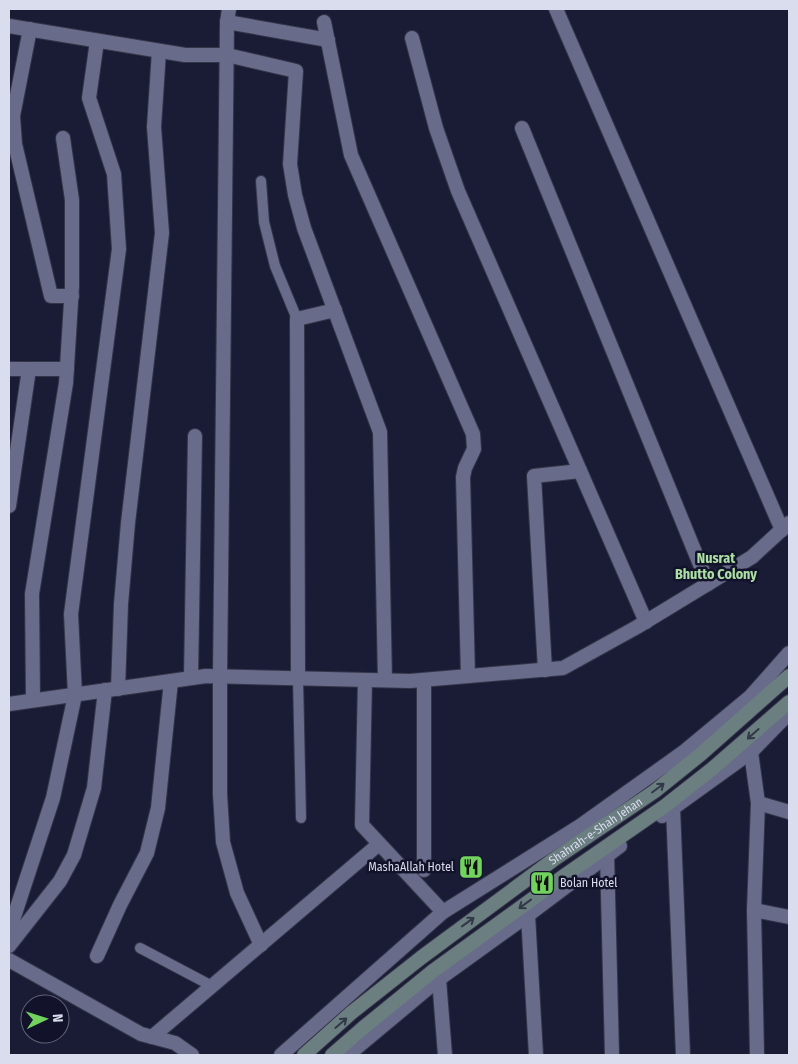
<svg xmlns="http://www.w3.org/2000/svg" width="798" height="1064" font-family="'Fira Sans Condensed',sans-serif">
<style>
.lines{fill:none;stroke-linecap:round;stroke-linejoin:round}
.service-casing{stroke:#353549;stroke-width:12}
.minor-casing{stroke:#353549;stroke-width:16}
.secondary-casing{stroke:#353549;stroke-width:16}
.service{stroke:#686b8a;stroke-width:10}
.minor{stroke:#686b8a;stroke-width:14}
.secondary{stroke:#6b7e80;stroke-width:14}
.oneway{stroke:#313848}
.labels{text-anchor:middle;stroke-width:5;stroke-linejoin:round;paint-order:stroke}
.street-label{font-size:12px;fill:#daddee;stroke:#12122a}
.poi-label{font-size:12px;fill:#daddee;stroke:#12122a;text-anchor:end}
.neighbourhood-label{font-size:14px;font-weight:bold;fill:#ace0a2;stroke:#12122a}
</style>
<rect width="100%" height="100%" fill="#1a1c35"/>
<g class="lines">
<defs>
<g id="service">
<polyline points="261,181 264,222 275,266 297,319"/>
<polyline points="298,678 301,818"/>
<polyline points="140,948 212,986"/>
</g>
<g id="minor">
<polyline points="229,9 227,22 220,677 220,794 223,842 237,893 261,945"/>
<polyline points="556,9 782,530"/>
<polyline points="227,22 328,40"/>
<polyline points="324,22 351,155 473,434 474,449 465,468 463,477 468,676"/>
<polyline points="9,26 185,55 227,55 296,71 290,164 295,195 304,228 380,432 385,680"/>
<polyline points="30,29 13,116 15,144 51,296 72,296"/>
<polyline points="412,38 436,128 458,191 646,622"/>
<polyline points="522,128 708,584"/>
<polyline points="9,369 67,369"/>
<polyline points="9,506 29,369"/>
<polyline points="545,670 534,476 580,471"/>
<polyline points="191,678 195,436"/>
<polyline points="298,678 297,319 335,310"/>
<polyline points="365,680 362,825 443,912"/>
<polyline points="424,680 424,870"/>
<polyline points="118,689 121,604 128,523 162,233 154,127 159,51"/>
<polyline points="33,700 32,594 66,383 72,286 72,200 63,138"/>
<polyline points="9,704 206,676 410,681 563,668 637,627 752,557 789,523"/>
<polyline points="751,752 758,803 754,910 757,1055"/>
<polyline points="758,803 789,812"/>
<polyline points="673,808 683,1055"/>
<polyline points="662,816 751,752 789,713"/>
<polyline points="607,854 612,1055"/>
<polyline points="754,910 789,917"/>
<polyline points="528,915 536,1055"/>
<polyline points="9,932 53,798 75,695 71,614 119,249 114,174 89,98 97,41"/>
<polyline points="9,946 60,881 74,855 94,788 105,690"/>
<polyline points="97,956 120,905 147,853 158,808 171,681"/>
<polyline points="9,960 141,1034 175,1043 192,1055"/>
<polyline points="439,979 445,1055"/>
<polyline points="152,1037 379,844"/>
<polyline points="281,1055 443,912 580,826 685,751 750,697 789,653"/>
<polyline points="348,1055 439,979 528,915 620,846"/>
</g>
<g id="secondary">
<path id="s1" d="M304 1055 351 1013 422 957 553 860 655 791 701 754 789 676"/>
<polyline points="332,1055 363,1028 433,971 564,876 665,806 712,769 789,702"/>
</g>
</defs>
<use href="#service" class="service-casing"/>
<use href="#minor" class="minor-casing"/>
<use href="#secondary" class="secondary-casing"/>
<use href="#service" class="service"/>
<use href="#minor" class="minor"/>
<use href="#secondary" class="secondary"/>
</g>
<defs><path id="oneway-shaft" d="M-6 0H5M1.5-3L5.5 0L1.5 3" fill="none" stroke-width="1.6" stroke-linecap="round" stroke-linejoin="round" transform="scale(1.25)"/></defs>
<g class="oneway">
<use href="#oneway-shaft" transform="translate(753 734) rotate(139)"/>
<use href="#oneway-shaft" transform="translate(658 788) rotate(-37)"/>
<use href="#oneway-shaft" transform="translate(525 904) rotate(144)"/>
<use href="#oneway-shaft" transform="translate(468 922) rotate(-36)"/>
<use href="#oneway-shaft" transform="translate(341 1023) rotate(-41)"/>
</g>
<defs>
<symbol id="restaurant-square" viewBox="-11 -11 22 22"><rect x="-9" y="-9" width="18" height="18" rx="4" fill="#71d35e" stroke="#12122a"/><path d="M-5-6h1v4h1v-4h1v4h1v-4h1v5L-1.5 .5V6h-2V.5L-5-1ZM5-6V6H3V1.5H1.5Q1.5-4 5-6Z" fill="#111"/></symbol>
</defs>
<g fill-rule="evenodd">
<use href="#restaurant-square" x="457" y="853" width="28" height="28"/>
<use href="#restaurant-square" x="528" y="869" width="28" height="28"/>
</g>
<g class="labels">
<g class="street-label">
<text dy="4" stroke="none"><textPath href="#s1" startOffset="368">Shahrah-e-Shah Jehan</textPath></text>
</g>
<g class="poi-label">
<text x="454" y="871">MashaAllah Hotel</text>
<text x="560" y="887" text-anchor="start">Bolan Hotel</text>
</g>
<g class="neighbourhood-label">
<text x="716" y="563">Nusrat<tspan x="716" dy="16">Bhutto Colony</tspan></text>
</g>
</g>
<rect width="798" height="1064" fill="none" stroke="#daddee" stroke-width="20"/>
<g transform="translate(45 1019) rotate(86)"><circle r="24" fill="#12122a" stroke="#626378"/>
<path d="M0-4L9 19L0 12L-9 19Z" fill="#71d35e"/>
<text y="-8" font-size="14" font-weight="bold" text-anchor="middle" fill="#daddee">N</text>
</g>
</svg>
